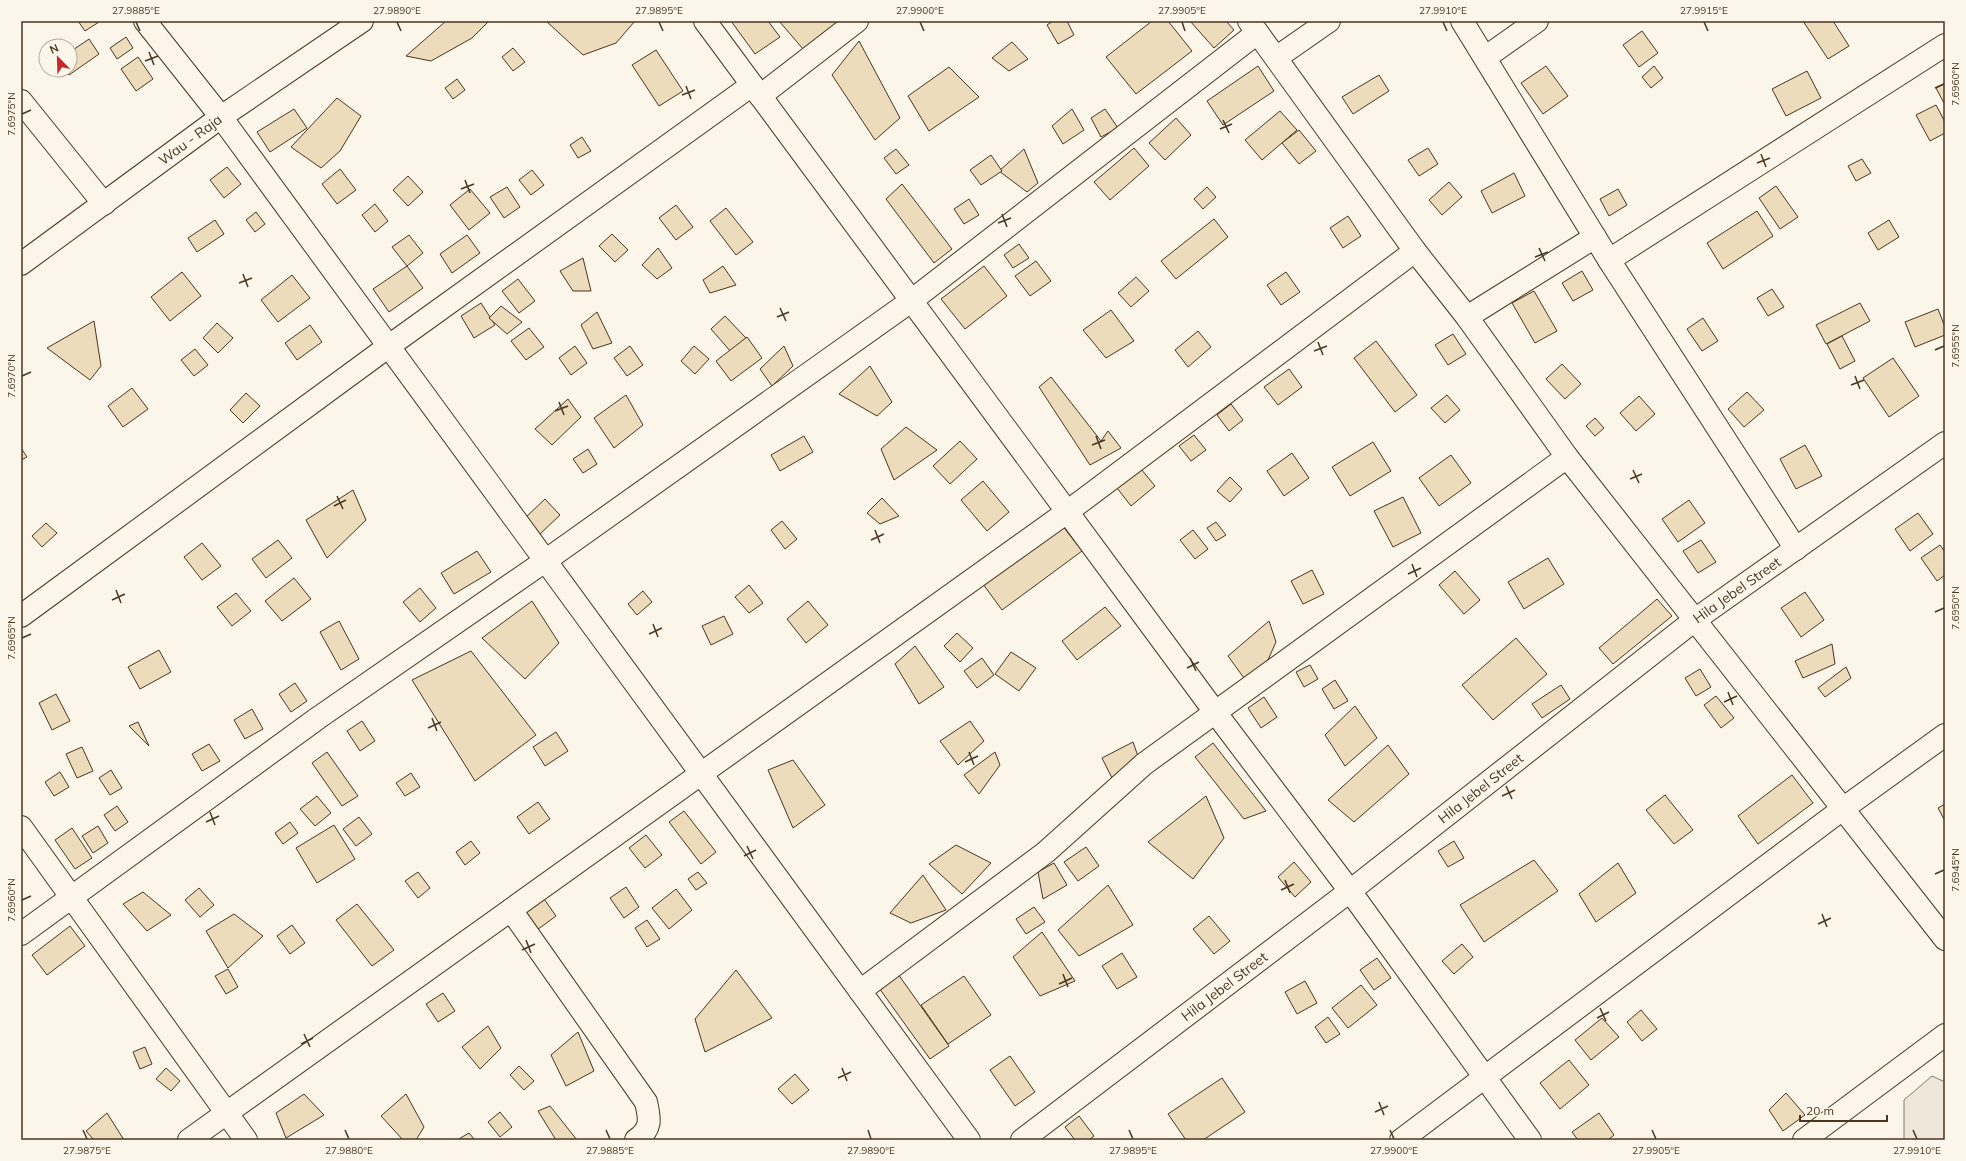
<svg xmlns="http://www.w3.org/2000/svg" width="1966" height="1161" font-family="Mulish,sans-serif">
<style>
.green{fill:#ede6d9;stroke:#887966}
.building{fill:#ecdcbc;stroke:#4a3520}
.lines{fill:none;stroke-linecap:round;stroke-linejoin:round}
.minor-casing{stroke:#4a3520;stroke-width:24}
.primary-casing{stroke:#4a3520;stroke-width:24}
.minor{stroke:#fbf6e9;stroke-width:22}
.primary{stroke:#fbf6e9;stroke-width:22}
.ticks{fill:none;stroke:#4a3520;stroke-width:1.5}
.labels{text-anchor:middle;stroke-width:3;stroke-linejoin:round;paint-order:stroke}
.street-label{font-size:14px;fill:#4a3520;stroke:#fbf6e9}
.neatline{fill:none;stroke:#4a3520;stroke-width:1.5}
.ticks-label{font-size:10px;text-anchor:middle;fill:#4a3520}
</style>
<rect width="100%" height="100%" fill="#fbf6e9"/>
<polygon class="green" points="1932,1076 1945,1082 1945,1140 1904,1140 1904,1100"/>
<g class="building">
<polygon points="78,21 98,21 99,22 85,31"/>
<polygon points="446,21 489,21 472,38 431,61 406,56"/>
<polygon points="546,21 635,21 616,43 583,55"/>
<polygon points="731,21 768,21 780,37 755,54"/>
<polygon points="779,21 850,21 809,56"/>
<polygon points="1053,21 1067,21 1074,35 1058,44 1047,25"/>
<polygon points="1152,21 1168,21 1192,51 1136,94 1106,57"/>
<polygon points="1190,21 1226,21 1234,30 1214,48"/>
<polygon points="1803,21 1833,21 1849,46 1828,59"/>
<polygon points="1642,31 1658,53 1639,67 1623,45"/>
<polygon points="126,37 133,48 117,59 110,48"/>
<polygon points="89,39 99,54 69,75 65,70 70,70 70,52"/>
<polygon points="859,41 900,118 875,140 832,75"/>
<polygon points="1012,42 1028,59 1009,71 992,58"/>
<polygon points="513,48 525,62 513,71 502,57"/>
<polygon points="656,50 683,91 659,106 632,65"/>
<polygon points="138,57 153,79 136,91 121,69"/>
<polygon points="1258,66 1274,91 1223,125 1207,101"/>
<polygon points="1546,66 1568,96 1543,114 1521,83"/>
<polygon points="1654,66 1663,78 1651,88 1642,77"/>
<polygon points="949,67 979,97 929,131 908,96"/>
<polygon points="1807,71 1821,98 1786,116 1772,89"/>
<polygon points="1379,75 1389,91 1353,114 1342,97"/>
<polygon points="457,79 465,90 453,99 445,88"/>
<polygon points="1945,83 1945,105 1936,88"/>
<polygon points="337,98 361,116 340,151 321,168 291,147"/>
<polygon points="1936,105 1945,122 1945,133 1930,141 1916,115"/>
<polygon points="294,109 307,128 270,152 257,132"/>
<polygon points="1072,109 1084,130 1063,144 1052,126"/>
<polygon points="1105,109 1118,128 1101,137 1091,118"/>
<polygon points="1280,111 1297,130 1262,160 1245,140"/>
<polygon points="1176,118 1191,135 1165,160 1149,143"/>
<polygon points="1299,130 1316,151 1299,164 1282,143"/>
<polygon points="582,137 591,151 578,158 570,145"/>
<polygon points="1134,148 1149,166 1110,200 1094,182"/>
<polygon points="1428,148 1438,164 1419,176 1408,160"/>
<polygon points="896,149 909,165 896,174 884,158"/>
<polygon points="1024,149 1038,183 1027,192 999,171"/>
<polygon points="991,155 1002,171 981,185 970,170"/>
<polygon points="1862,159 1871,173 1856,181 1848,166"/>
<polygon points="227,167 241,184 224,198 210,180"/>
<polygon points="340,169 356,190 337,204 322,184"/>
<polygon points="532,170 544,185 531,195 519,180"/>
<polygon points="1514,173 1525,196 1492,213 1481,191"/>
<polygon points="408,176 423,192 408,206 393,190"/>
<polygon points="1449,182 1462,197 1442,215 1429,200"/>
<polygon points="902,184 952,249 934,263 886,199"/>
<polygon points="1776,186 1798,217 1780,229 1759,198"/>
<polygon points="507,187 520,207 504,218 490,197"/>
<polygon points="1207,187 1216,197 1203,209 1194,199"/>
<polygon points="470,189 490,213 469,230 450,205"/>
<polygon points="1618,189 1627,205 1609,216 1600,199"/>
<polygon points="969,199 979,215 964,224 954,209"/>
<polygon points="375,204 388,221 375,232 362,215"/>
<polygon points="676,205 693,227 676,240 659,218"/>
<polygon points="726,208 753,242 736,255 710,221"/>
<polygon points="1757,211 1773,236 1723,269 1707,243"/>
<polygon points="256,212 265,224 255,232 246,220"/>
<polygon points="1348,216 1361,236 1343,248 1330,228"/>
<polygon points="1214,219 1228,237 1176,279 1161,261"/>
<polygon points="215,220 224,234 197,252 188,238"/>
<polygon points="1889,220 1899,237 1878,250 1868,233"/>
<polygon points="612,234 628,250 615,262 599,246"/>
<polygon points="409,235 423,253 407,266 392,247"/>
<polygon points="467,235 480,253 452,273 440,254"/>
<polygon points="1019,244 1029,258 1013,268 1004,255"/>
<polygon points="658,248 672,268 657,279 642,265"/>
<polygon points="583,258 591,291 573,291 560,271"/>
<polygon points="1036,261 1051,281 1030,296 1015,276"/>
<polygon points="407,266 423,288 389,312 373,289"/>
<polygon points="723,266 736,285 710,293 703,280"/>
<polygon points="984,266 1007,296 965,329 941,299"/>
<polygon points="1582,271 1593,290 1573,301 1562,283"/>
<polygon points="182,272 201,296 170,321 151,297"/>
<polygon points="1286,272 1300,292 1281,305 1267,285"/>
<polygon points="292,275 310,298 278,322 261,300"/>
<polygon points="1136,277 1149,291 1131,307 1118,293"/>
<polygon points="518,279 535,301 519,313 502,291"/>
<polygon points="1772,289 1784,307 1768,316 1757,298"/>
<polygon points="1534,291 1557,331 1535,343 1512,303"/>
<polygon points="481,303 495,325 474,338 461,316"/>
<polygon points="1860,303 1870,321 1826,344 1816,325"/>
<polygon points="501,306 522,322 507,334 489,318"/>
<polygon points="1938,309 1945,327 1945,335 1915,347 1905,322"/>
<polygon points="1111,310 1134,341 1106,358 1083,330"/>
<polygon points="597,312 612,343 593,349 581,325"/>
<polygon points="725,316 746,338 731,352 711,329"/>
<polygon points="1703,318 1718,341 1702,351 1687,329"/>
<polygon points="94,321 101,366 90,380 47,348"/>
<polygon points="217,323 233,338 218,353 203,338"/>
<polygon points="310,325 322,342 297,360 285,343"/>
<polygon points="529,328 544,347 526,360 511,341"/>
<polygon points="1198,331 1211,347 1188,367 1175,350"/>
<polygon points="1453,334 1466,354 1448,365 1435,345"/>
<polygon points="1842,336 1855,361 1840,369 1827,344"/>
<polygon points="747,337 762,358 731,381 716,361"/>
<polygon points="1376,341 1417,395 1395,412 1354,358"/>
<polygon points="575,346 587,363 571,375 559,358"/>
<polygon points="630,346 643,365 627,376 614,358"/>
<polygon points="694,346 709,359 695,374 681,361"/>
<polygon points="784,346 793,366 772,386 760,369"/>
<polygon points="195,349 208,365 194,376 181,360"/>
<polygon points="1893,358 1919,396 1889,417 1863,378"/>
<polygon points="1562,364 1581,384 1565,399 1546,379"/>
<polygon points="870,366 892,402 877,416 839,394"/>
<polygon points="1289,369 1302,387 1278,405 1264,387"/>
<polygon points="1051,377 1101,441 1108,431 1121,448 1090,465 1039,387"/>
<polygon points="132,388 148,409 123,427 108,406"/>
<polygon points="1747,392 1764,410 1744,427 1728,409"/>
<polygon points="246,393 260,406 243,423 230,410"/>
<polygon points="626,395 643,425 614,448 594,418"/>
<polygon points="1447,395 1460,410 1445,423 1431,408"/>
<polygon points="1639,396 1655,414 1636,431 1620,413"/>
<polygon points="568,399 581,417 552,445 535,429"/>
<polygon points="1231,404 1243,420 1229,431 1217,415"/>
<polygon points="1595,418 1604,428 1595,436 1586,426"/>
<polygon points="906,427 937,450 894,480 881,449"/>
<polygon points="1194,435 1206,450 1191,461 1179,446"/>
<polygon points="804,436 813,452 780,471 771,455"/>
<polygon points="960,441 977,459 950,484 933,466"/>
<polygon points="1373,442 1391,471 1350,496 1332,467"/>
<polygon points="1805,445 1822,476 1796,489 1780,459"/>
<polygon points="21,448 27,457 21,460"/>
<polygon points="588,449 597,464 583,473 573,459"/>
<polygon points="1292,453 1309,478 1284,496 1267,471"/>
<polygon points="1451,455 1471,483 1439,506 1419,478"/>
<polygon points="1141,469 1155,486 1131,506 1117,488"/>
<polygon points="1230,477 1242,489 1230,502 1217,491"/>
<polygon points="983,481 1009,512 987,531 961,500"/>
<polygon points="353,490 366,520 327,558 306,520"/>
<polygon points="1403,497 1421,533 1393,547 1374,511"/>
<polygon points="882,498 899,516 880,524 867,513"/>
<polygon points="545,499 560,515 540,534 525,518"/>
<polygon points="1689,500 1705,523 1678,542 1662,519"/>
<polygon points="1918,513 1933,534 1910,551 1895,529"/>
<polygon points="782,521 797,539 785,549 771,530"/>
<polygon points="1216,522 1226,535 1216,541 1207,528"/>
<polygon points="46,523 57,533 42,547 32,536"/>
<polygon points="1062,525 1082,551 1002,610 983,584"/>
<polygon points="1193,530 1208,549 1195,559 1180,540"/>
<polygon points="278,540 292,558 266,578 252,559"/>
<polygon points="1701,540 1716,562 1698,573 1683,551"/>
<polygon points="202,543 221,566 202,580 184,557"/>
<polygon points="1940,545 1945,552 1945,575 1937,581 1921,558"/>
<polygon points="477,551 491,572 454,594 441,573"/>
<polygon points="1548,558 1564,584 1524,609 1508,582"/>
<polygon points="1312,570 1324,594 1303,604 1291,581"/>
<polygon points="1455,571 1480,600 1464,614 1439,585"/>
<polygon points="294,578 311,599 282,621 265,601"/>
<polygon points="749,585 763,603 749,613 735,597"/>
<polygon points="420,588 436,608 420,622 403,602"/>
<polygon points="643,591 652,602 637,615 628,604"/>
<polygon points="1805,592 1824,620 1801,637 1781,608"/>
<polygon points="236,593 251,611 232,626 217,607"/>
<polygon points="1657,599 1672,616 1613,664 1599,648"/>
<polygon points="532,601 559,643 525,679 482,638"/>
<polygon points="808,601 828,625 806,643 787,619"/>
<polygon points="1105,607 1121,626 1077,660 1062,641"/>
<polygon points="724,616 733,634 711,645 702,626"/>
<polygon points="339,621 359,659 341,670 320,632"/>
<polygon points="1269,621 1276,642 1267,662 1244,678 1228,656"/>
<polygon points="957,633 973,648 960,662 944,646"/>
<polygon points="1516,638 1547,674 1493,720 1462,685"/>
<polygon points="1832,644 1835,664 1803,678 1795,661"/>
<polygon points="915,646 944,687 919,704 895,664"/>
<polygon points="159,650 171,672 140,689 128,667"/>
<polygon points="471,651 536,735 475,781 412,680"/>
<polygon points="1011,652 1036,668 1019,691 995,674"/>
<polygon points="982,658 994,675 977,688 964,671"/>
<polygon points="1310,665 1318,679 1304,687 1296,672"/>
<polygon points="1846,667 1851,678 1825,697 1818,688"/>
<polygon points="1700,669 1711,687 1696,696 1685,678"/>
<polygon points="1335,680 1348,701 1334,709 1322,689"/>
<polygon points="295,683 307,701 291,712 279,694"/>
<polygon points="1561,685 1570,699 1542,718 1532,704"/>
<polygon points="56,694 70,721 52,730 39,703"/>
<polygon points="1716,696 1734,718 1721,728 1704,705"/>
<polygon points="1264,697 1277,717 1261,728 1248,708"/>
<polygon points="1355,706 1377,738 1345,766 1325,735"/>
<polygon points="252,709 263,729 245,739 234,720"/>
<polygon points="362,721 375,741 360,751 347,731"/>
<polygon points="970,721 984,741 958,765 940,741"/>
<polygon points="138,722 149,746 129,726"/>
<polygon points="556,732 568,751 545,766 533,747"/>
<polygon points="1133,742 1140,762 1113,780 1102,758"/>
<polygon points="1213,743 1266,811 1244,819 1195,757"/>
<polygon points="209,744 220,761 202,771 192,754"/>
<polygon points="1388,745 1409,774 1354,822 1328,800"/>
<polygon points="82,747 93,771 77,778 66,754"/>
<polygon points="327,752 358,796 342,806 312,763"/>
<polygon points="995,752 1000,765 979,794 964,775"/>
<polygon points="793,760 825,805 793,828 768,770"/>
<polygon points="111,770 122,788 110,795 99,778"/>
<polygon points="60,772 69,787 54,796 45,782"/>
<polygon points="411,773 420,787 405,796 396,783"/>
<polygon points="1792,775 1813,803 1758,844 1738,816"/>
<polygon points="1665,795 1693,830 1674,844 1646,810"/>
<polygon points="317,796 331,813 315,826 300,809"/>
<polygon points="1206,796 1224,838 1193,879 1148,842"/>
<polygon points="538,802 550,819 529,834 517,817"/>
<polygon points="1945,804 1945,821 1938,808"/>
<polygon points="117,806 128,822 115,831 104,815"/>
<polygon points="684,811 716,852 701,864 669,822"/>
<polygon points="359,817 372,834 356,846 343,829"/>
<polygon points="290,822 298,833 283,844 275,833"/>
<polygon points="334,825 355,859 317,883 296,848"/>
<polygon points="98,826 108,843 93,853 82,836"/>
<polygon points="72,828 92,858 75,869 55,840"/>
<polygon points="646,835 662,855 645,868 629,848"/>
<polygon points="471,841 480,853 465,865 456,852"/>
<polygon points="1454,841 1464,858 1448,867 1438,851"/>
<polygon points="956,845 991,863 962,894 929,864"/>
<polygon points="1086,847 1099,866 1078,881 1064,862"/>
<polygon points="1534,860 1558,891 1484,942 1460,905"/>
<polygon points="1294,862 1311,882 1295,897 1278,877"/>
<polygon points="1054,863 1067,885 1043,899 1038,872"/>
<polygon points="1618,863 1636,893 1596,922 1579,894"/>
<polygon points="418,872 430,888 418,898 405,881"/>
<polygon points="698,872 707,883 696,890 688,879"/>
<polygon points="923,875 946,910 911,923 890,913"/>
<polygon points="1108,885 1133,925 1079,956 1058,930"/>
<polygon points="626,887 639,907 624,918 610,898"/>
<polygon points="199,888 214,905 200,917 185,900"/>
<polygon points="676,889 692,910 669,929 652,908"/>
<polygon points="143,892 171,915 147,931 123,904"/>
<polygon points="542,896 556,916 537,930 523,910"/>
<polygon points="357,904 394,950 372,966 336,920"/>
<polygon points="1034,907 1045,922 1026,934 1016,919"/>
<polygon points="234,914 263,936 228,968 206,931"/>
<polygon points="1209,916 1230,941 1214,954 1193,929"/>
<polygon points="647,920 660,939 647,947 635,928"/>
<polygon points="292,925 305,943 290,954 277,936"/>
<polygon points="70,926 85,946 47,975 32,955"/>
<polygon points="1042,932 1075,981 1040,996 1013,957"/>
<polygon points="1462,944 1473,957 1454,974 1442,961"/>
<polygon points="1122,953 1137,977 1117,989 1102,966"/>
<polygon points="1377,958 1391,978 1374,990 1360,970"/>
<polygon points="228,969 238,987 226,994 215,976"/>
<polygon points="736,970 772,1018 705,1052 695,1019"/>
<polygon points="898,974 949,1046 930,1059 879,988"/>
<polygon points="964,976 991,1015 948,1044 921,1005"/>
<polygon points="1305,981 1317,1003 1297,1014 1285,992"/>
<polygon points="1361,985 1377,1005 1348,1028 1332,1008"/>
<polygon points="443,993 455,1011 438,1022 426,1004"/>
<polygon points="1641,1010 1657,1029 1642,1041 1627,1022"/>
<polygon points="1328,1017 1340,1034 1326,1043 1315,1027"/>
<polygon points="1602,1018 1619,1037 1591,1060 1575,1040"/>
<polygon points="488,1026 501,1048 480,1069 462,1047"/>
<polygon points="578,1032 594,1071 566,1086 551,1055"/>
<polygon points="145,1047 152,1064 140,1069 133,1052"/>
<polygon points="1010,1056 1035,1092 1015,1106 990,1070"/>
<polygon points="1569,1060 1589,1085 1560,1109 1540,1083"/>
<polygon points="519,1066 534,1081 524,1090 510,1075"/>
<polygon points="166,1068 180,1081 171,1091 156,1079"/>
<polygon points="795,1074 809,1090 792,1104 778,1089"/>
<polygon points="1222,1078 1245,1112 1203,1140 1186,1140 1168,1114"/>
<polygon points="1786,1093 1805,1115 1783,1131 1769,1110"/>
<polygon points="304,1094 324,1115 286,1138 276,1113"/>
<polygon points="406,1094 424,1127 416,1140 403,1140 381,1116"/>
<polygon points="550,1106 577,1140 556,1140 538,1111"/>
<polygon points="500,1112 512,1127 500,1137 488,1122"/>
<polygon points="107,1113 124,1140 94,1140 86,1131"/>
<polygon points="1599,1113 1614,1135 1608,1140 1578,1140 1572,1132"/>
<polygon points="1079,1116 1094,1136 1089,1140 1075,1140 1065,1127"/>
<polygon points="469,1133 475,1140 457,1140"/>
</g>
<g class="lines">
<defs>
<g id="minor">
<polyline points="145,21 221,117 969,1140"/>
<polyline points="705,21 1215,712 1350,891 1530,1140"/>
<polyline points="1249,21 1415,251 1467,317 1567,457 1945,939"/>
<polyline points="1462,21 1609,260 1796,549"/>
<polyline points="1486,57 1537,21"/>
<polyline points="1276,58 1329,21"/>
<polyline points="760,96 857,21"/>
<polyline points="21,101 104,204"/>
<polyline points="1609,260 1945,45"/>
<polyline points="1467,317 1595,237"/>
<polyline points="21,616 389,346 752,85"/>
<polyline points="21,827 246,1140"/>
<path d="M511 910 646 1102C650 1119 652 1129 636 1140"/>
<polyline points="21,934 318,718 545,561 911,301 1257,33"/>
<polyline points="860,991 1046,852 1144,764 1567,457"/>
<polyline points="189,1140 1067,512 1415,251"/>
<path id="s1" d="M1022 1140 1350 891 1696 619 1945 443"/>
<polyline points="1401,1140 1844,808 1945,735"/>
<polyline points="1804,1140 1945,1035"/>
</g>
<g id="primary">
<path id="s2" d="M21 264 221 117 362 21"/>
</g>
</defs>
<use href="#minor" class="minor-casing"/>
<use href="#primary" class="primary-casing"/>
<use href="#minor" class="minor"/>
<use href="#primary" class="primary"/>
</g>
<path class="ticks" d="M136 22 140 31M397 22 401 31M659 22 663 31M920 22 924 31M1182 22 1185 31M1443 22 1447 31M1704 22 1708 31M149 52 154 65M145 61 158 56M686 86 691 99M1935 88 1944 84M682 95 695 90M22 114 31 110M1223 120 1229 133M1220 129 1232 124M1761 154 1766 167M1757 163 1770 158M465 180 470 193M461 189 474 184M1002 214 1007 227M998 223 1011 218M1539 248 1545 261M1535 257 1548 252M243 274 248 287M239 283 252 278M780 308 786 321M777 317 789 312M1318 342 1323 355M1935 350 1944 346M1314 351 1327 346M22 376 31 372M1855 376 1860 389M1851 385 1864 380M559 402 564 415M555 411 568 406M1096 436 1101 449M1092 445 1105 440M1633 470 1639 483M1630 479 1642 474M337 496 343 509M334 506 346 500M875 530 880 543M871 540 884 534M1412 564 1417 577M1408 574 1421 568M116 590 121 603M112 600 125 594M1935 612 1944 608M653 624 658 637M649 634 662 628M22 638 31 634M1190 658 1196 671M1187 668 1199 662M1728 692 1733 705M1724 702 1737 696M432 718 437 731M428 728 441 722M969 752 974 765M965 762 978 756M1506 786 1512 799M1502 796 1515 790M210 812 215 825M206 822 219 816M747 846 753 859M744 856 756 850M1935 874 1944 870M1285 880 1290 893M1281 890 1294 884M22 900 31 896M1822 914 1827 927M1818 924 1831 918M526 940 531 953M522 950 535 944M1063 974 1068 987M1059 984 1072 978M1600 1008 1606 1021M1597 1018 1609 1012M304 1034 310 1047M301 1044 313 1038M842 1068 847 1081M838 1078 851 1072M1379 1102 1384 1115M1375 1112 1388 1106M83 1130 87 1139M345 1130 349 1139M606 1130 610 1139M868 1130 871 1139M1129 1130 1133 1139M1390 1130 1394 1139M1652 1130 1656 1139M1913 1130 1917 1139"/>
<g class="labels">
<g class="street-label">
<text dy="5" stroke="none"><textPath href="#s2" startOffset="210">Wau - Raja</textPath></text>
<text dy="5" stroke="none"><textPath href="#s1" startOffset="902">Hila Jebel Street</textPath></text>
<text dy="5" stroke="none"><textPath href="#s1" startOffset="578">Hila Jebel Street</textPath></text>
<text dy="5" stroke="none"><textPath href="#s1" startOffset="254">Hila Jebel Street</textPath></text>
</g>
</g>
<rect width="1966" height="1161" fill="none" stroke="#fbf6e9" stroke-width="44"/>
<g transform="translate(58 58) rotate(337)"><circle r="19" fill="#fbf6e9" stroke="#b4a999"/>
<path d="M0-3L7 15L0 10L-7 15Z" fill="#c62828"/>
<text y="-6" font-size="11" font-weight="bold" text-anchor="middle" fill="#4a3520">N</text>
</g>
<path d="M1800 1115v6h87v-6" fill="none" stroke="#4a3520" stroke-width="2"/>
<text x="1806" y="1115" font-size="12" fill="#4a3520" stroke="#fbf6e9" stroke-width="3" paint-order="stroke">20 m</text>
<rect x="22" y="22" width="1922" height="1117" class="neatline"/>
<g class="ticks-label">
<text x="136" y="14">27.9885°E</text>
<text x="397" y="14">27.9890°E</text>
<text x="659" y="14">27.9895°E</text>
<text x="920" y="14">27.9900°E</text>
<text x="1182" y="14">27.9905°E</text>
<text x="1443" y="14">27.9910°E</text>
<text x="1704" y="14">27.9915°E</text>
<text transform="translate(1955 84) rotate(-90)" y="4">7.6960°N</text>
<text transform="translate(11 114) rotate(-90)" y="4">7.6975°N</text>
<text transform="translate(1955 346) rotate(-90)" y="4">7.6955°N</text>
<text transform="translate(11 376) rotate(-90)" y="4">7.6970°N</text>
<text transform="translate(1955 608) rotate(-90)" y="4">7.6950°N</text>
<text transform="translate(11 638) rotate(-90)" y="4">7.6965°N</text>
<text transform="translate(1955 870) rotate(-90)" y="4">7.6945°N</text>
<text transform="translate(11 900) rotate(-90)" y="4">7.6960°N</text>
<text x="87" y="1154">27.9875°E</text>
<text x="349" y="1154">27.9880°E</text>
<text x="610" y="1154">27.9885°E</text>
<text x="871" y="1154">27.9890°E</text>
<text x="1133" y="1154">27.9895°E</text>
<text x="1394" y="1154">27.9900°E</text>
<text x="1656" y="1154">27.9905°E</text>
<text x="1917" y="1154">27.9910°E</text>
</g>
</svg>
